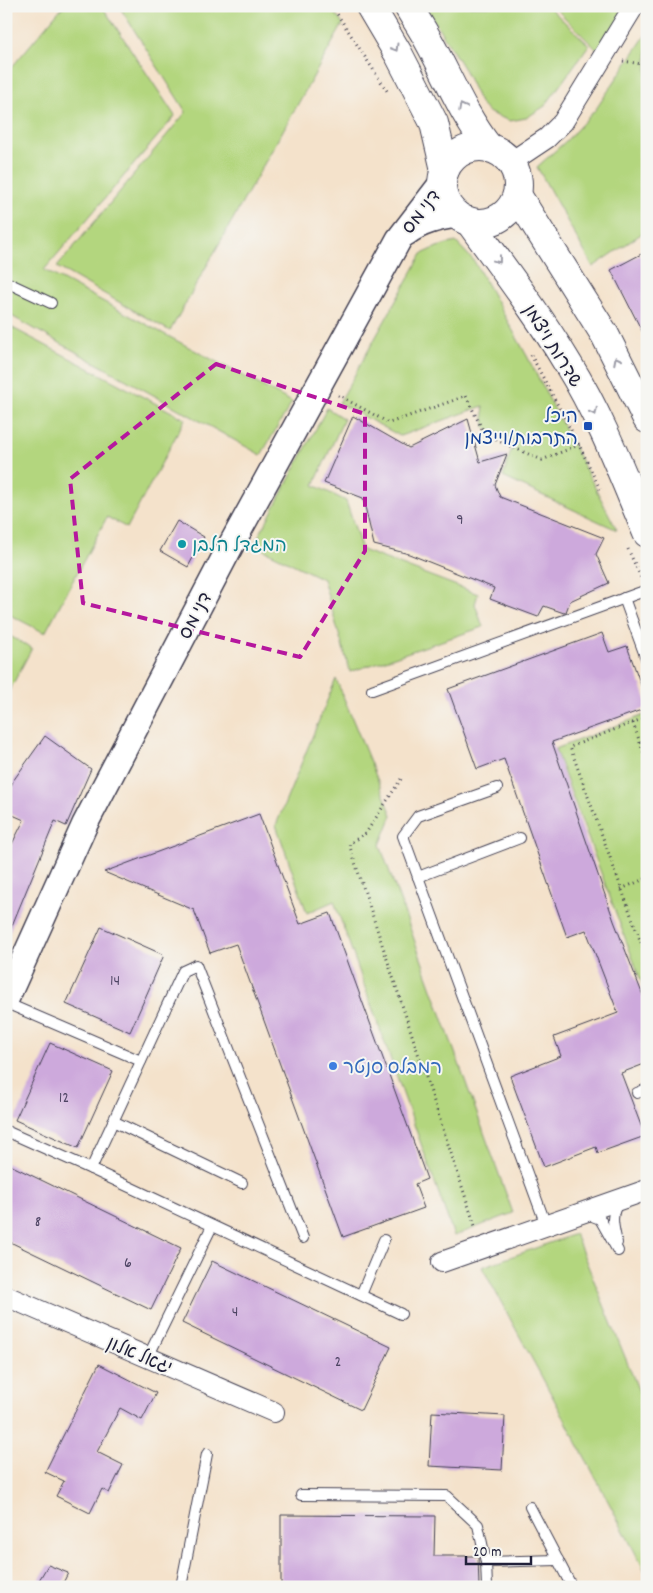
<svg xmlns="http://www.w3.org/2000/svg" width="653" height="1593" font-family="Dekko,'Playpen Sans Hebrew',sans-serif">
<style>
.green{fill:#b3d67e;stroke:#6a7c5c}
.building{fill:#cda9dc}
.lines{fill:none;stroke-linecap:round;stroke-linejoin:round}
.service-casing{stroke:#423f51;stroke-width:12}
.minor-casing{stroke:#423f51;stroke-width:22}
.tertiary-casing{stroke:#423f51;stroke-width:28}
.secondary-casing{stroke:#423f51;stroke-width:30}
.path{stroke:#423f51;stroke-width:3;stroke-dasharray:1 4;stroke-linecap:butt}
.service{stroke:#fff;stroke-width:10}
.minor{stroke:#fff;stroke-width:20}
.tertiary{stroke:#fff;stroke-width:25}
.secondary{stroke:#fff;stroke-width:28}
.oneway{stroke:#9c9ca7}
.marked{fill:none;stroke:#b5179e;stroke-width:4;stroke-dasharray:10 6;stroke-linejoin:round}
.transit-dot{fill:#1a4fb4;stroke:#f6f6f2;stroke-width:2}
.culture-dot{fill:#0f9aa8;stroke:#f6f6f2;stroke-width:2}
.shop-dot{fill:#3f7fe0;stroke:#f6f6f2;stroke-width:2}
.labels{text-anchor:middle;stroke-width:4;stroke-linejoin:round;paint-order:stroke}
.number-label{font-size:16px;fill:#4d4463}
.street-label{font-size:19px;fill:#22223b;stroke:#f6f6f2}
.transit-label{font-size:19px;fill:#164399;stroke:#f6f6f2;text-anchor:end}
.culture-label{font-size:19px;fill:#0d838f;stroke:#f6f6f2;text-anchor:start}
.shop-label{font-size:19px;fill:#366cbe;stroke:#f6f6f2;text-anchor:start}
</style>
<rect width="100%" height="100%" fill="#f6f6f2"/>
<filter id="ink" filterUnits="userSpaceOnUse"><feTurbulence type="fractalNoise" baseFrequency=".02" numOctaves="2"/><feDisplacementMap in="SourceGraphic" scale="10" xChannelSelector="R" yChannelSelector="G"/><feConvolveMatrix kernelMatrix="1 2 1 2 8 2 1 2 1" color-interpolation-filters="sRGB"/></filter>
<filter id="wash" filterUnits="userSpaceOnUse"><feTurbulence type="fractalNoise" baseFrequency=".0096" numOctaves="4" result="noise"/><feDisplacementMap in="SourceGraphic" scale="20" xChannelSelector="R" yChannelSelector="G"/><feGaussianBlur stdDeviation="1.12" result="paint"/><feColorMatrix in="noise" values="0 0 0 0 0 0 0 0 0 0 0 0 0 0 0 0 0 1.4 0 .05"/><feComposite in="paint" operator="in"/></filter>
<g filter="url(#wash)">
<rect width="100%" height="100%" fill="#f4e2cb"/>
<g class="green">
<polygon points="63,6 102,6 175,116 44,270 292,402 261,455 6,313 6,74"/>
<polygon points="119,6 329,6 343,24 170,331 57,267 186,112"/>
<polygon points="425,6 548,6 589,45 545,106 526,118 510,121 490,113 481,105 465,71"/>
<polygon points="553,6 632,6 603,56"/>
<polygon points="647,33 647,230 593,267 537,167 566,141 596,109"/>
<polygon points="456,242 474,261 527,356 617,530 503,477 514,440 485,428 483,406 400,436 339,403 422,254 437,247"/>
<polygon points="7,325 185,419 127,528 107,517 45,633 6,613"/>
<polygon points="327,408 344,419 314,485 346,501 362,550 478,594 475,604 483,627 350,672 323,579 254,545"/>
<polygon points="6,634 32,648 6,697"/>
<polygon points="336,679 392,815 380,845 513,1213 454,1236 334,901 307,913 276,825"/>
<polygon points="647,714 647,997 555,749"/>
<polygon points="575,1234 647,1411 647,1575 562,1414 482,1267"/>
</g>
<g id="blocks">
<g class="building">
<polygon points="647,251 647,341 611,270"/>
<polygon points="353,416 409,448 468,419 480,462 507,454 495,485 500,497 604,538 596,554 609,583 570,601 566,612 564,613 544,606 538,617 490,599 494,588 409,554 374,545 363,498 324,483"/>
<polygon points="177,521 204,537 188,567 160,551"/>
<polygon points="602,633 609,652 627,646 647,702 647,708 552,742 614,921 647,1006 647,1063 621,1073 645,1136 598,1153 596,1147 544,1167 510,1076 561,1056 554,1037 618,1013 586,930 567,937 504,759 477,769 448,689"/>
<polygon points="45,736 91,769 66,826 55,821 6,940 6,856 24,820 6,812 6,799 13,781"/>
<polygon points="259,814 300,924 330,913 427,1179 415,1184 424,1208 343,1237 236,944 210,953 194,910 104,872"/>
<polygon points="101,927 164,955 130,1032 66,1004"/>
<polygon points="50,1043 113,1071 78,1148 15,1120"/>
<polygon points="6,1163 181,1248 151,1310 6,1240"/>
<polygon points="212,1261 391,1347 361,1410 182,1323"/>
<polygon points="99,1364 156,1393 142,1420 120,1408 97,1452 123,1465 109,1493 102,1489 90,1513 56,1496 64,1481 45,1472"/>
<polygon points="432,1412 505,1416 502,1470 429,1466"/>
<polygon points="281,1515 435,1516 434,1556 478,1556 479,1587 281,1587"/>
<polygon points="48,1565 68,1573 61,1587 35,1587"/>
</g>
</g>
</g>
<g filter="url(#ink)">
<use href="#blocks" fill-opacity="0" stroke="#423f51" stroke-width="1"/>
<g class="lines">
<defs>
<g id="service">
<polyline points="6,282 51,303"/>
<polyline points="624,598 647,661"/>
<polyline points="372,690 647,590"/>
<polyline points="497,788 418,816 403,836 546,1225"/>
<polyline points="418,877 520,838"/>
<polyline points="6,1003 141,1061"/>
<polyline points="637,1093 647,1089"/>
<polyline points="113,1121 242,1183"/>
<polyline points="6,1131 91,1169"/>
<polyline points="587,1214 600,1219 618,1251"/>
<polyline points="303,1238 196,965 183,971 91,1169 401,1314"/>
<path d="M617 1243C614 1228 609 1215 619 1202"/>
<polyline points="361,1295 384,1240"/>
<polyline points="148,1357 212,1226"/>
<polyline points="301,1495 447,1496 478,1525 486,1562 487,1587"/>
<polyline points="530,1507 572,1587"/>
<polyline points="486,1562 558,1560"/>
<polyline points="181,1587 207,1454"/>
</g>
<g id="minor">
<polyline points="511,162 547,138 563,122 634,6"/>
<polyline points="442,1262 647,1190"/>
<polyline points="6,1296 274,1412"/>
</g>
<g id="tertiary">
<path d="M406 233C422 221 438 218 457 215"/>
<polyline points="6,999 85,824 231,545 399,239 442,183"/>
</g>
<g id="secondary">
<polyline points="370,6 399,55 434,123 445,170"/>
<path d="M408 6C414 17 422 28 428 40 448 76 463 115 489 148"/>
<circle cx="480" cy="185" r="38"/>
<polyline points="517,195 605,335 647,419"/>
<path d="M469 221C503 268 538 314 568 364 601 417 623 476 647 533"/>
</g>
</defs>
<use href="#service" class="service-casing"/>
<use href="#minor" class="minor-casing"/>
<use href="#tertiary" class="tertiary-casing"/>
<use href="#secondary" class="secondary-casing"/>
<g class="path">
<polyline points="332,6 389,94"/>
<polyline points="623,61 647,65"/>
<polyline points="531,355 579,445 600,489"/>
<polyline points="338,395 389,423 466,396 485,435 542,460 581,444"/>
<polyline points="628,549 641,578"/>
<polyline points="647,717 570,747 647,959"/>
<polyline points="633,723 647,762"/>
<polyline points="401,779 366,833 349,844 476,1229"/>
<polyline points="621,889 647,878"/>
</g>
<use href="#service" class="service"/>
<use href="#minor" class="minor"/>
<use href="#tertiary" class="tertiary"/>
<use href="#secondary" class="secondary"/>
</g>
<defs><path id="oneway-chevron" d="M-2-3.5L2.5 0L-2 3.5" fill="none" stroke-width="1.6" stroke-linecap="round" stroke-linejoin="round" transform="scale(1.25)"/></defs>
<g class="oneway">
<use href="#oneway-chevron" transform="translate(395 48) rotate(59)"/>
<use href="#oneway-chevron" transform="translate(462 107) rotate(-118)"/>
<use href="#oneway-chevron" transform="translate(498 260) rotate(53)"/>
<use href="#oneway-chevron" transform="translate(617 360) rotate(-117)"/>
<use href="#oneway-chevron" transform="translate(594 412) rotate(63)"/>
</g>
</g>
<path class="marked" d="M216 364 365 414V551L300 657 83 603 70 479Z"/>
<rect class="transit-dot" x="583" y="421" width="10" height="10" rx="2.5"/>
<circle class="culture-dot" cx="182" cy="544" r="5"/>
<circle class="shop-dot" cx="333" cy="1066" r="5"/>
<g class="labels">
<g class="number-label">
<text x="460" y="524">9</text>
<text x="115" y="985">14</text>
<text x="64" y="1102">12</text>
<text x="38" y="1226">8</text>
<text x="128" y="1267">6</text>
<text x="235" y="1316">4</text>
<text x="338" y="1366">2</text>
</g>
<g class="street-label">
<text transform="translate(420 211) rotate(-52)" y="7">דני מס</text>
<text transform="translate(554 345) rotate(58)" y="7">שדרות ויצמן</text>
<text transform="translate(194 615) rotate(-62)" y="7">דני מס</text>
<text transform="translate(140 1354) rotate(23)" y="7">יגאל אלון</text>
</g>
<g class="transit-label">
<text x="578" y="422">היכל<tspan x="578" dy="22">התרבות/וייצמן</tspan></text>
</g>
<g class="culture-label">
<text x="192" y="551">המגדל הלבן</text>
</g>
<g class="shop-label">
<text x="343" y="1073">רמבלס סנטר</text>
</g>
</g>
<rect width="653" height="1593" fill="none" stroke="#f6f6f2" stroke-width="25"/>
<path d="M466 1556v8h65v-8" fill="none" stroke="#22223b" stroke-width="2.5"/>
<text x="473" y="1556" font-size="15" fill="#22223b" stroke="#f6f6f2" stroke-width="4" paint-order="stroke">20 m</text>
</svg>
